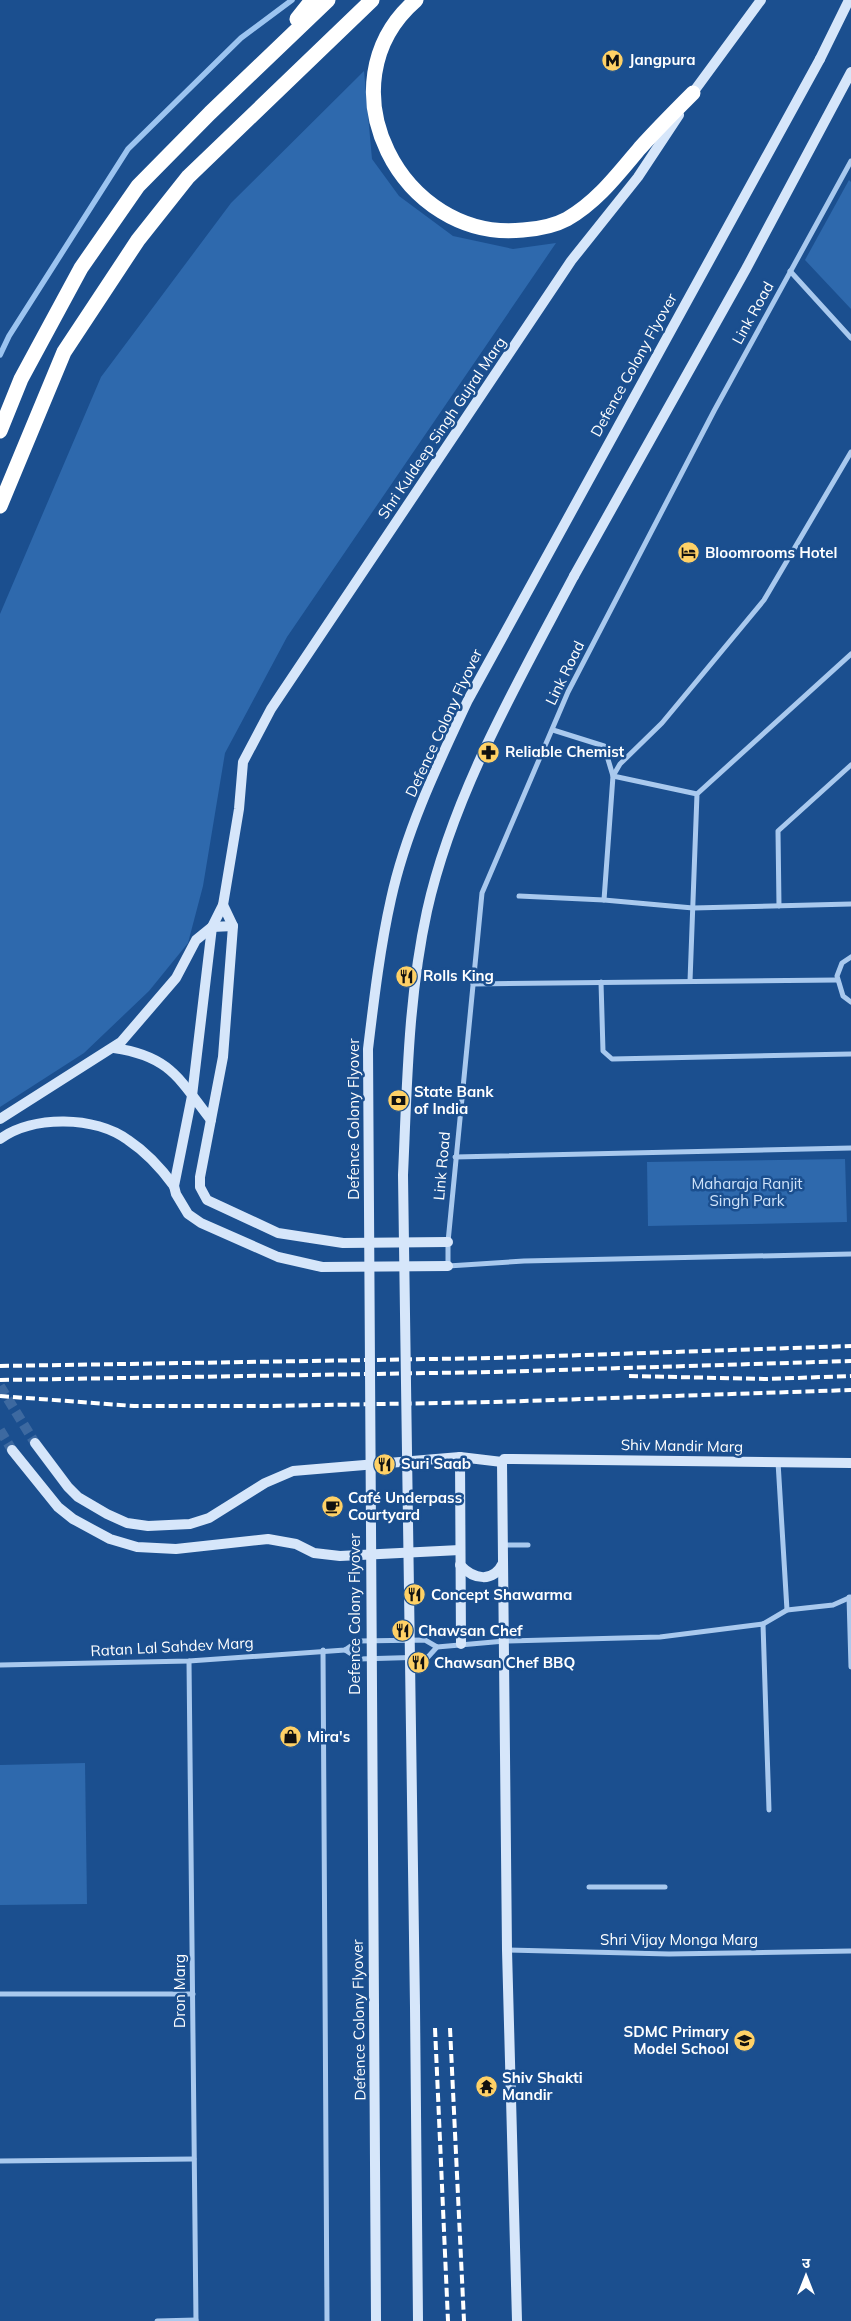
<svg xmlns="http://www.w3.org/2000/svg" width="851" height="2321" font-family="Mulish,'Noto Sans Devanagari',sans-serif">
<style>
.green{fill:#2e69ad}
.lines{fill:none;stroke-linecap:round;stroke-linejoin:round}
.stream{stroke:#9cc4f0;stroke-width:5.5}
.secondary-tunnel{stroke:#3d69a0;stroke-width:10;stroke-dasharray:10 5;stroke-linecap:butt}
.street{stroke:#a9c9ee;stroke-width:5}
.secondary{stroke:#d6e6fa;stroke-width:10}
.highway{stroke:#fff;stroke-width:15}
.rail{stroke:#fff;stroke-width:4;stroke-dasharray:9 4;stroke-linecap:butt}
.secondary-bridge{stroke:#d6e6fa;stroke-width:10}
.labels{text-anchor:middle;stroke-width:5;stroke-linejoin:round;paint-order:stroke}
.poi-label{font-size:15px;font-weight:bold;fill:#fff;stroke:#1b4f8f;text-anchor:start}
.street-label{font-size:15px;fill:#fff;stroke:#1b4f8f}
.park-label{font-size:15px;fill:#cfe3fa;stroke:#1b4f8f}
</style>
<rect width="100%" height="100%" fill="#1b4f8f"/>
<g class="green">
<polygon points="364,71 372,159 399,196 453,236 513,249 556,243 287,637 225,753 203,886 188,943 149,991 84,1053 0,1107 0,614 101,377 231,203"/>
<polygon points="849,180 851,182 851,309 805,260"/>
<polygon points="845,1159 847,1222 648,1226 647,1162"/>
<polygon points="85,1763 87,1904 0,1905 0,1765"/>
</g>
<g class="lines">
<polyline class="stream" points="0,355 9,336 128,149 241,38 292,0"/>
<g class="secondary-tunnel">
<polyline points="0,1386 35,1443"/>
<polyline points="0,1430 12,1450"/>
</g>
<g class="street">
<polyline points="851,161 714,411 568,692 482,893 448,1242 448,1266 524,1261 851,1254"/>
<polyline points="790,271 851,338"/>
<polyline points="851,452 764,600 662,723 620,764 613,776 604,900 693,908 851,904"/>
<polyline points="553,730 604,746 613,776 697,794"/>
<polyline points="519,896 604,900"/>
<polyline points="779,906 778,831 851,765"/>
<polyline points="851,957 842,963 837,976 843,996 851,1002"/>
<polyline points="690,981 697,794 851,654"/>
<polyline points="601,982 603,1051 612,1059 851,1054"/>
<polyline points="473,984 837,980"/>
<polyline points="455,1157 851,1148"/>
<polyline points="778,1462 787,1610"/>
<polyline points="504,1545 528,1545"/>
<polyline points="849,1597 851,1667"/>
<polyline points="763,1624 787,1610 833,1605 851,1597"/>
<polyline points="323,1650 327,2321"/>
<polyline points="345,1650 359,1659 428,1657 437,1647"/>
<polyline points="189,1661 196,2321"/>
<polyline points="0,1665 189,1661 345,1650 358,1641 425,1640 437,1647 505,1641 660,1637 763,1624 769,1810"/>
<polyline points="589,1887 665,1887"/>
<polyline points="507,1950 669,1954 851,1951"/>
<polyline points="0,1994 193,1994"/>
<polyline points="0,2161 194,2159"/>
<polyline points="157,2321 196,2320"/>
</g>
<g class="secondary">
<polyline points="820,59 849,0"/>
<polyline points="689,98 761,0"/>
<polyline points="574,576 746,269 851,72"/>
<polyline points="223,905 233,926 223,1057 200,1177 200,1187 207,1200 278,1233 343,1243 448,1242"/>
<path d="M114 1048C170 1056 179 1079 211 1120"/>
<polyline points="0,1119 121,1042 176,978 196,940 212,927 233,926"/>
<path d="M0 1139C33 1115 95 1116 128 1140 146 1152 161 1168 174 1186"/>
<polyline points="448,1266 322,1267 278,1257 201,1223 188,1214 176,1194 174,1186 192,1096 212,927 223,905 239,809 243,762 271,709 571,261 638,177 679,115"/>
<polyline points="35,1443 68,1487 78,1497 107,1514 127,1523 148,1526 190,1524 209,1518 265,1483 293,1471 460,1457 502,1462 504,1459 513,1459 851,1463"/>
<polyline points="12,1450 58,1507 73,1519 110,1539 137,1547 176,1549 268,1539 296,1544 314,1553 340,1556 460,1550"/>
<polyline points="460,1457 461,1644"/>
<polyline points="502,1462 507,1950 517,2321"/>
<path d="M460 1565C474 1580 493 1583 503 1563"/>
<polyline points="374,2006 376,2321"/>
<polyline points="415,2007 418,2321"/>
</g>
<g class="highway">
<path d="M416 0C319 84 402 243 523 230 538 229 554 226 567 219 597 202 618 174 640 148 657 129 675 111 693 93"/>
<polyline points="297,19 312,0"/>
<polyline points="0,431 21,379 81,268 138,186 210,113 328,0"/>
<polyline points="0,506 64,352 138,240 188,177 372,0"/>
</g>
<g class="rail">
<polyline points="0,1366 494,1358 851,1346"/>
<polyline points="629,1376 767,1379 851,1376"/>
<polyline points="0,1380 494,1372 851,1361"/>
<polyline points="0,1396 134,1406 270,1406 494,1402 851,1390"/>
<polyline points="435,2028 448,2321"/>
<polyline points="450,2028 464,2321"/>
</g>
<g class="secondary-bridge">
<path d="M374 2006 368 1049C374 999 380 948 391 899 406 830 438 764 468 700L820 59"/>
<path d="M415 2007 403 1175C407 1086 408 998 427 911 453 794 518 682 574 576"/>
</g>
</g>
<defs>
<symbol id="metro-disc" viewBox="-11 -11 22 22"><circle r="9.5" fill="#ffd166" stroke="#1b4f8f"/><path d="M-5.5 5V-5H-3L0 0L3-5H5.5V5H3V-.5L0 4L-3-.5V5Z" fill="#111"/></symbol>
<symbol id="hotel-disc" viewBox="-11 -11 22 22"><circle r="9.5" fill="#ffd166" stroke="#1b4f8f"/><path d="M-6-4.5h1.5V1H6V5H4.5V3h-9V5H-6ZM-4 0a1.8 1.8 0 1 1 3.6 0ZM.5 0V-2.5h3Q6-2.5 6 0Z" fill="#111"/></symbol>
<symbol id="pharmacy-disc" viewBox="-11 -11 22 22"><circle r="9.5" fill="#ffd166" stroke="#1b4f8f"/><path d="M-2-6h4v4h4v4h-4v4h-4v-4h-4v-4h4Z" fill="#111"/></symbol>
<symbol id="restaurant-disc" viewBox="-11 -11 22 22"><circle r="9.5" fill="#ffd166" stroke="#1b4f8f"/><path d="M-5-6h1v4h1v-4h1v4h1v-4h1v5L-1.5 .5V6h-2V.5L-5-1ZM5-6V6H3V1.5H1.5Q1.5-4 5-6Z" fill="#111"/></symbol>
<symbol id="bank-disc" viewBox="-11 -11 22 22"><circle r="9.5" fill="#ffd166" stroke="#1b4f8f"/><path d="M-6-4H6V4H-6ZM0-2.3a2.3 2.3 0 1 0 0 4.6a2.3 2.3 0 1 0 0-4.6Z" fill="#111"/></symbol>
<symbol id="cafe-disc" viewBox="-11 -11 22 22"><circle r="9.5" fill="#ffd166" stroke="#1b4f8f"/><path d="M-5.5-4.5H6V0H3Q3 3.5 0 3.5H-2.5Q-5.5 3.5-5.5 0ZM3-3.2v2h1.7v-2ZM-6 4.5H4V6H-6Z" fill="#111"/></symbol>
<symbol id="shop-disc" viewBox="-11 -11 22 22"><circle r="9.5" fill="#ffd166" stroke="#1b4f8f"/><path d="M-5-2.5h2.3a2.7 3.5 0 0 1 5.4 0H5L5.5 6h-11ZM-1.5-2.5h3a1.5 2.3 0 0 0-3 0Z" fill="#111"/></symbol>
<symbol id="school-disc" viewBox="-11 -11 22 22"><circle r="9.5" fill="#ffd166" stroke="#1b4f8f"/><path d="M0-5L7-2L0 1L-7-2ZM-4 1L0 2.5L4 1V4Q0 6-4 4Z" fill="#111"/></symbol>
<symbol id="temple-disc" viewBox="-11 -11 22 22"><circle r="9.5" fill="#ffd166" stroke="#1b4f8f"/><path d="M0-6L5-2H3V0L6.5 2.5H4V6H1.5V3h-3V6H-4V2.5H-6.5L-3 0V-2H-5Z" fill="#111"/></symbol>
</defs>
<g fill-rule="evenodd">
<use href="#metro-disc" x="600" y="48" width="25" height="25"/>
<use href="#hotel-disc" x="676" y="540" width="25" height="25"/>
<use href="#pharmacy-disc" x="476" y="740" width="25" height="25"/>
<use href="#restaurant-disc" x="394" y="964" width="25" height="25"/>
<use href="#bank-disc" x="386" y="1088" width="25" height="25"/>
<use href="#restaurant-disc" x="372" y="1452" width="25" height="25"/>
<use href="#cafe-disc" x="320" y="1494" width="25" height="25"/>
<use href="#restaurant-disc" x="402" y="1582" width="25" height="25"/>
<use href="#restaurant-disc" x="390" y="1618" width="25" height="25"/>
<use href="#restaurant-disc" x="406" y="1650" width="25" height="25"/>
<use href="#shop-disc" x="278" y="1724" width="25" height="25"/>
<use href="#school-disc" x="732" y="2028" width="25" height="25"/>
<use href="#temple-disc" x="474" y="2074" width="25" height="25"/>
</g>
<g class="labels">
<g class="poi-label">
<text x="629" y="65">Jangpura</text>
<text x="705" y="558">Bloomrooms Hotel</text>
<text x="505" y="757">Reliable Chemist</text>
<text x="423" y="981">Rolls King</text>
<text x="414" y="1097">State Bank<tspan x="414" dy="17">of India</tspan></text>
<text x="401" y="1469">Suri Saab</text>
<text x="348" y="1503">Café Underpass<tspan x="348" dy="17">Courtyard</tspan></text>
<text x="431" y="1600">Concept Shawarma</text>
<text x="418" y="1636">Chawsan Chef</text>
<text x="434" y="1668">Chawsan Chef BBQ</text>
<text x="307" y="1742">Mira's</text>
<text x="729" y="2037" text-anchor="end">SDMC Primary<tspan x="729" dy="17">Model School</tspan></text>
<text x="502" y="2083">Shiv Shakti<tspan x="502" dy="17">Mandir</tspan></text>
</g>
<g class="street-label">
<text transform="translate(753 313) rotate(-61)" y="5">Link Road</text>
<text transform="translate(634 365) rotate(-61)" y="5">Defence Colony Flyover</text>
<text transform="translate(442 428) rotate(-56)" y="5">Shri Kuldeep Singh Gujral Marg</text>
<text transform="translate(565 673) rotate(-64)" y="5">Link Road</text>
<text transform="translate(444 723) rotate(-65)" y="5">Defence Colony Flyover</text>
<text transform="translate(354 1119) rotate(-90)" y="5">Defence Colony Flyover</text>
<text transform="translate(442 1166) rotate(-85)" y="5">Link Road</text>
<text transform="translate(682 1446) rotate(1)" y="5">Shiv Mandir Marg</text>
<text transform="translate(355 1614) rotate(-90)" y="5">Defence Colony Flyover</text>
<text transform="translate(172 1647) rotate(-3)" y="5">Ratan Lal Sahdev Marg</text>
<text x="679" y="1945">Shri Vijay Monga Marg</text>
<text transform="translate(180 1991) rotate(-90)" y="5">Dron Marg</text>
<text transform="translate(359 2020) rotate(-91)" y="5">Defence Colony Flyover</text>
</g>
<g class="park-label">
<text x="747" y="1189">Maharaja Ranjit<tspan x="747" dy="17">Singh Park</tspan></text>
</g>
</g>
<g transform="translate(806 2276)" stroke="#1b4f8f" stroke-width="4" paint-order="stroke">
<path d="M0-4L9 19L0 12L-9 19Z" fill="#ffffff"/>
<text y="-8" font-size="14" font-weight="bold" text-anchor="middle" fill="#ffffff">उ</text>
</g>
</svg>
